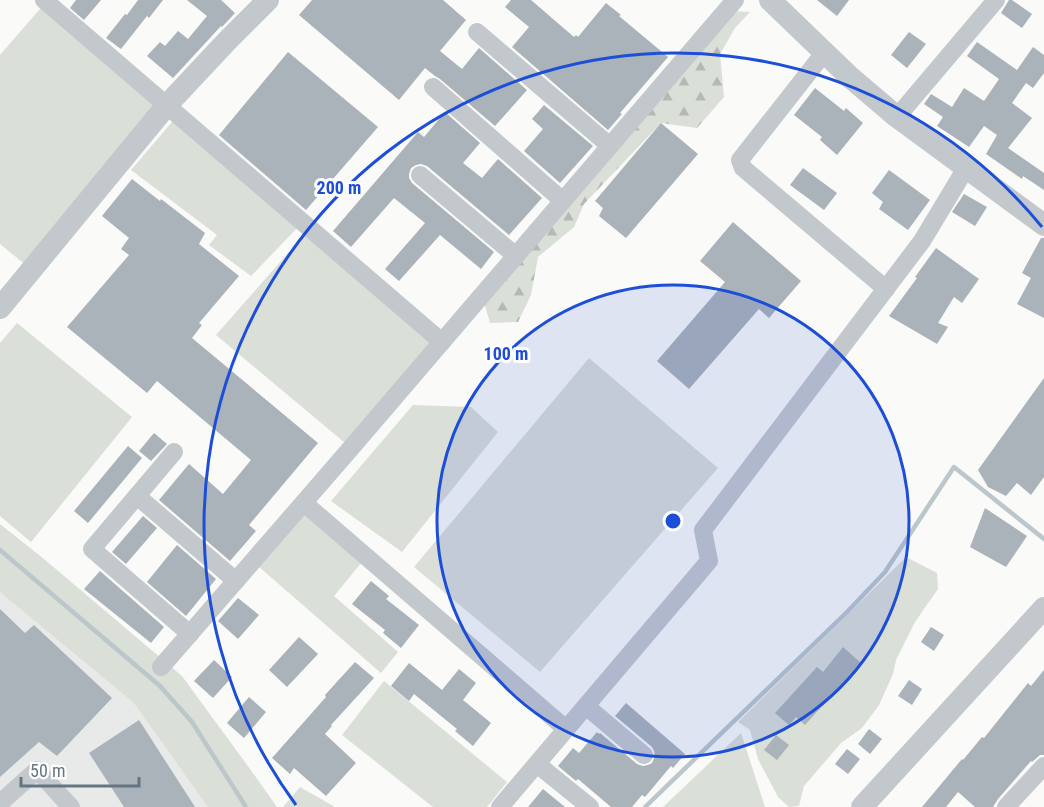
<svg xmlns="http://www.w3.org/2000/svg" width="1044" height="807" font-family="'Roboto Condensed',sans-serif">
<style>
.built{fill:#e8e9e9}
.green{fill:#dadfd7}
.forest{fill:url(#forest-firs)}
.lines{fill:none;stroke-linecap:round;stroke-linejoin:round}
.stream{stroke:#bbc7cb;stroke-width:4.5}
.building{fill:#aab3b9}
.minor{stroke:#c3c8cc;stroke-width:18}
.tertiary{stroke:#c3c8cc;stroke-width:22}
.ring{fill:none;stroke:#1d4ed8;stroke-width:3}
.centre{fill:#1d4ed8;stroke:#fff;stroke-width:3}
.ring-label{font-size:18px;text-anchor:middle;font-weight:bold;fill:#1d4ed8;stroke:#fff;stroke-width:6;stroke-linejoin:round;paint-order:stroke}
</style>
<defs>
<pattern id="forest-firs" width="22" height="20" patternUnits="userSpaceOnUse" patternTransform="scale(1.5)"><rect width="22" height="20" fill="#dadfd7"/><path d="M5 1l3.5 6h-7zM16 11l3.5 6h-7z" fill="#b4b9b4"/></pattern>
</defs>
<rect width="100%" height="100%" fill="#fafaf8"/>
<polygon class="built" points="4,589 132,696 210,807 0,807 0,593"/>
<g class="green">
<polygon points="46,2 164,110 32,270 0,244 0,55"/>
<polygon points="178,115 303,222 251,276 209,245 217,235 131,170"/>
<polygon points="310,228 442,342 351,448 216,335"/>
<polygon points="17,323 132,417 31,542 0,516 0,343"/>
<polygon points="589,358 718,468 540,672 414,567"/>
<polygon points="413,405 471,407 498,432 402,552 331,501"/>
<polygon points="305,510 366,557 334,596 398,652 381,673 258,566"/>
<polygon points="0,524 44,559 182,676 258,780 277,807 208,807 134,703 0,592"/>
<polygon points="906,557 937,573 938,589 915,622 896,660 893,674 879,705 862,728 841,743 804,786 799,806 789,807 778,797 758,759 750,730 738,722"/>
<polygon points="384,681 507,782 487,807 433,807 342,735"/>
<polygon points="741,733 765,807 663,807"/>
<polygon points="300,787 335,807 283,807"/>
</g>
<polygon class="forest" points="733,11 750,12 735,28 720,54 724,97 697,128 661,123 584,204 574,227 538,257 531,295 518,322 490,323 482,295"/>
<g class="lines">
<g class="stream">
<polyline points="0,550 160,686 192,722 246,807"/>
<polyline points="645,807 847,612 885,572 954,467 1044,539"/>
</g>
</g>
<g class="building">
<polygon points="76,0 101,0 84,20 70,8"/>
<polygon points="138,0 163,0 149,18 147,16 121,49 106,38 125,14 127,15"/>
<polygon points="187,0 221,0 235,13 222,27 221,26 173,78 147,56 160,42 165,46 178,31 188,39 207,16"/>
<polygon points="312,0 443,0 466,20 440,51 462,69 479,48 527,90 495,126 440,79 435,76 425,68 399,100 299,15"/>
<polygon points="511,0 531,0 574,37 576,35 578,37 606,3 621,15 619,16 668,57 620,113 622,114 608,130 512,47 529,27 505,7"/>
<polygon points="817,0 849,0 837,16"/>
<polygon points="1009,0 1012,0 1032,14 1022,28 1001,13"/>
<polygon points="909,32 926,44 907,68 891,55"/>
<polygon points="977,42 1017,70 1033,47 1044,55 1044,73 1033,88 1026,83 1012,103 1032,118 1008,148 1044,173 1044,190 1023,176 1022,179 986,154 997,135 984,126 969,147 937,126 943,117 924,104 931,94 952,107 964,88 984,101 999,79 967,56"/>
<polygon points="288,52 378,127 306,210 219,135"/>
<polygon points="815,88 844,111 846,108 863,123 837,155 820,140 822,137 794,115"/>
<polygon points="544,105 593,146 560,183 524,151 543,129 532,119"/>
<polygon points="445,112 480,143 463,163 482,178 498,159 542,198 509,235 427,166 421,164 416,165 411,168 409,174 409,178 412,183 494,252 481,269 440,235 399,281 385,269 425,223 394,198 351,247 333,231 418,132 424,137"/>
<polygon points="661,123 698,154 626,238 599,216 603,208 595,201"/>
<polygon points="803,168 837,193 824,210 790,185"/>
<polygon points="889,170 930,200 908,230 879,209 883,202 872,193"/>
<polygon points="132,179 160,201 161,199 205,233 199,244 239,276 199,323 202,325 192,338 318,443 249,525 256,531 230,561 159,500 189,464 223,494 251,460 157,381 147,393 67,327 129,255 121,249 129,238 102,216"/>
<polygon points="964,194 987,207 975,226 952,212"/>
<polygon points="733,222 801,281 769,318 759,309 689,389 657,361 725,282 700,261"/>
<polygon points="1041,238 1044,238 1044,318 1017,304 1031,278 1022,273"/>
<polygon points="936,248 979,279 962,303 954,297 938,323 948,327 937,344 889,316 917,278 915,277"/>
<polygon points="1044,378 1044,477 1031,495 1017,483 1006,496 988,487 978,470"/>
<polygon points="154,433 167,444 151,461 139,451"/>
<polygon points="128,446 142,458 88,523 74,511"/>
<polygon points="985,508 1027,536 1006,567 970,547"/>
<polygon points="143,516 157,528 126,564 112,552"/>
<polygon points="177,545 216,579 186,616 147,582"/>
<polygon points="100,571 164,627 151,643 84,589"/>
<polygon points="371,581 389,596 386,599 419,625 401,648 383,633 385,630 352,604"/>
<polygon points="238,598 259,615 238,639 218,621"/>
<polygon points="0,609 25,633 34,625 112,698 57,756 39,742 0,777"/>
<polygon points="931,627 944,635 934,651 921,642"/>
<polygon points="299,637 318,654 287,687 269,670"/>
<polygon points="843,647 861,663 805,725 796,717 789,725 775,713 817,667 823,672"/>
<polygon points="214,660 232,677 213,698 194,681"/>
<polygon points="355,662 374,678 331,725 332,726 325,734 356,763 326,796 294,768 290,774 272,758 326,697 325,695"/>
<polygon points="409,663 442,690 459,669 476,683 463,700 491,723 473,746 455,731 457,729 414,694 409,701 391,686"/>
<polygon points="1044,670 1044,755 1040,755 1032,762 1031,761 998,799 993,807 975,807 958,792 946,807 922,807 962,759 963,760 982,737 984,738 1028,683 1031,686"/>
<polygon points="909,680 922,689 912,705 898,696"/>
<polygon points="249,697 266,712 244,738 227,723"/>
<polygon points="626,703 685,754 673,768 671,766 645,797 642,795 632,807 611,807 578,779 576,781 558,766 573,748 579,753 597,732 599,734 600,733 637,764 643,766 648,765 652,763 655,756 654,751 652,747 615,716"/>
<polygon points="139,720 195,807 124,807 89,753"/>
<polygon points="869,729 882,739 870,754 858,744"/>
<polygon points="776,735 789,745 777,760 764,750"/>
<polygon points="847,749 860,759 848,774 835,764"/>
<polygon points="543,789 565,807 528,807"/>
</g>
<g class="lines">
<g class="minor">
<polyline points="44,0 442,342"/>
<polyline points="477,32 610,146"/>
<polyline points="824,53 740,160 743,168 886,289"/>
<polyline points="433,87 563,201"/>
<polyline points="897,117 996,0"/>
<polyline points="420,175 516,256"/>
<polyline points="174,452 92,549 190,634"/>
<polyline points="137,496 236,581"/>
<polyline points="304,503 566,729"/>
<polyline points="161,667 351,448 735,0"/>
<polyline points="586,706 644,755"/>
<polyline points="537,764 590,807"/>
<polyline points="0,803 37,770 71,807"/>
<polyline points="500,807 709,561 703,530 922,241 966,168"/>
<polyline points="1006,807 1044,766"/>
</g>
<g class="tertiary">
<polyline points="770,0 850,77 897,117 1044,225"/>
<polyline points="0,308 167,105 227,41 268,0"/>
<polyline points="862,807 1044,608"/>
</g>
</g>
<circle cx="673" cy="521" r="236" fill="#1d4ed8" fill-opacity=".12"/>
<g class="ring">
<circle cx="673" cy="521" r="236"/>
<path d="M296 805A472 472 0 0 1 1042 227"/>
</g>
<circle cx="673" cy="521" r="9" class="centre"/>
<g class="ring-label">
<text x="339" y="194">200 m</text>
<text x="506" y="360">100 m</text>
</g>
<path d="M21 777v9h118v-9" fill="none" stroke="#657683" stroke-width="3"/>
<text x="30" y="777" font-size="18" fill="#657683" stroke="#ffffff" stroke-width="4.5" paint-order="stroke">50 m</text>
</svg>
